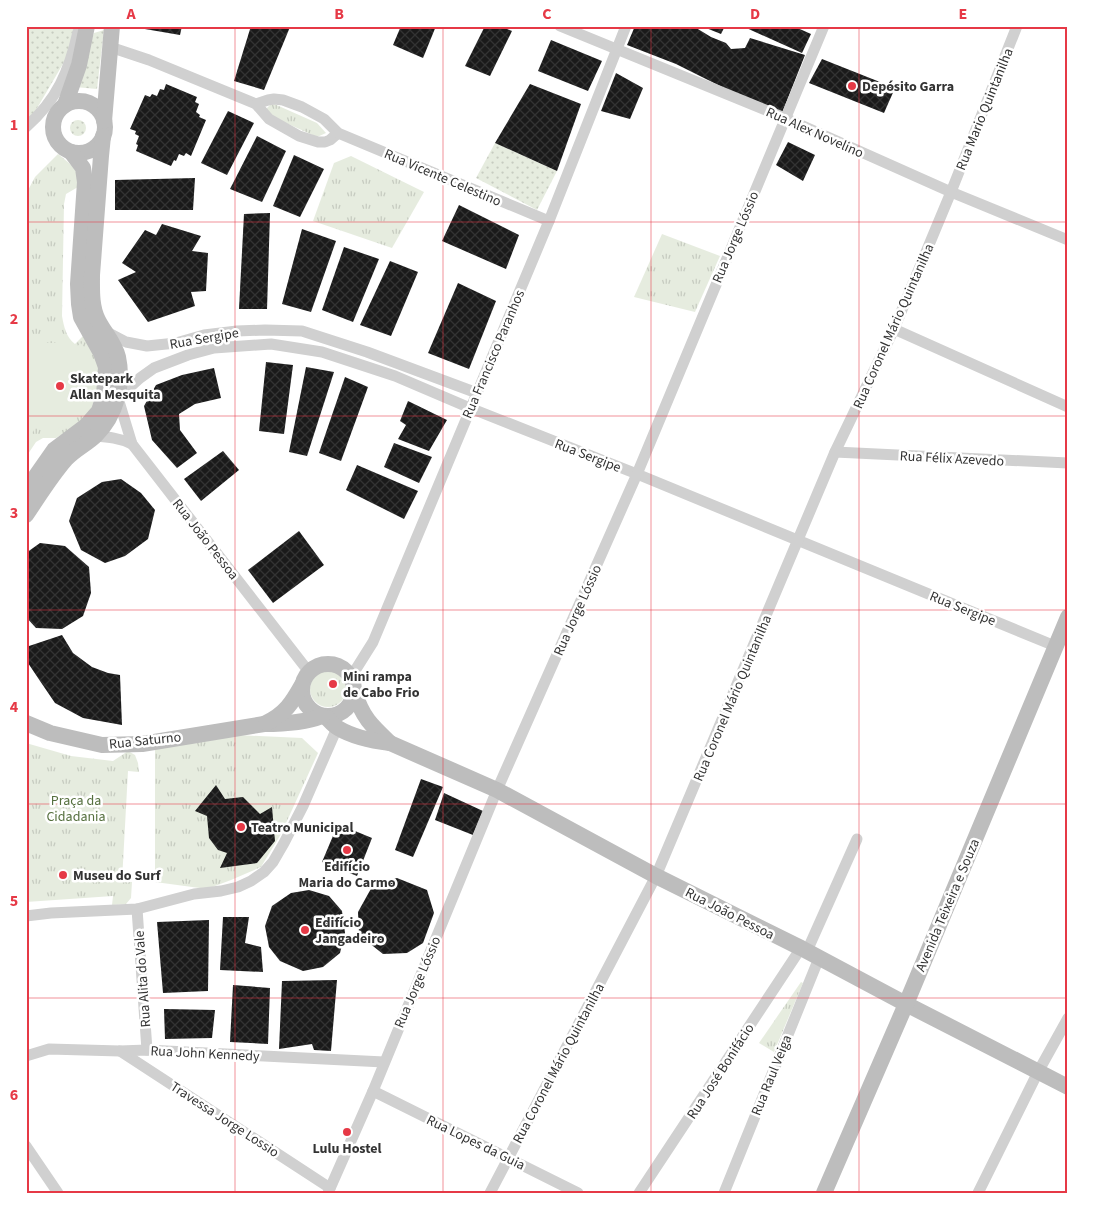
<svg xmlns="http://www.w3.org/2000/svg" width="1094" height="1219" font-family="'Source Sans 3',sans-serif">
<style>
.grass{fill:url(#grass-dots)}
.park{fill:url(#park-tufts)}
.pitch{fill:#e6ecdf}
.building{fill:url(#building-cross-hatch)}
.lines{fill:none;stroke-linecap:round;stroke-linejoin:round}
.street{stroke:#d0d0d0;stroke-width:11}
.secondary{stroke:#bdbdbd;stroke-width:16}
.grid{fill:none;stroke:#e63946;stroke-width:1;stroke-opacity:0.55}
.poi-dot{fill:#e63946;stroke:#fff;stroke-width:2}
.labels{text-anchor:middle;stroke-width:5;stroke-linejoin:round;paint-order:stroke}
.poi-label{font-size:14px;font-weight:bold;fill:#333;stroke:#fff;text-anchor:start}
.street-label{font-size:14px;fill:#333;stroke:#fff}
.park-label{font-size:14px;fill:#56703f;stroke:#fff}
.neatline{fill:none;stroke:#e63946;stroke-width:2}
.grid-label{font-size:16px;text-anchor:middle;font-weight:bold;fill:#e63946}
</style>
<defs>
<pattern id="grass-dots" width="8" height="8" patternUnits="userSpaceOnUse" patternTransform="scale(1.25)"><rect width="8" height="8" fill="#e6ecdf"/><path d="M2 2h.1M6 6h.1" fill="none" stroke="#c6cbc0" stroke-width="1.8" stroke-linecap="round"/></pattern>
<pattern id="park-tufts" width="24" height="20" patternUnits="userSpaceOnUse" patternTransform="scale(1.25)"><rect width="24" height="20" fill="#e6ecdf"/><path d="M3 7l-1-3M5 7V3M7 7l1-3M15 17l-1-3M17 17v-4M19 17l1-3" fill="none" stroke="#c6cbc0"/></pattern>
<pattern id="building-cross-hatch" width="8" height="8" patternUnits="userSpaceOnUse" patternTransform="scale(1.25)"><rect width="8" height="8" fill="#1a1a1a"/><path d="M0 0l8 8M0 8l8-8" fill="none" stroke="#333"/></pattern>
</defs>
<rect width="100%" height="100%" fill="#fff"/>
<g class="grass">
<polygon points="26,26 76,26 67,57 26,127"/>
<polygon points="104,30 97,89 75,87 94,33"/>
<circle cx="78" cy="128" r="8"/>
<polygon points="495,143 557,171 537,210 476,178"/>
</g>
<g class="park">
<polygon points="272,103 317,123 326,133 317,137 275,118 266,109"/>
<path d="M58 154C71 165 79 168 78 187L66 194 64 204 62 316C64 327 66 337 75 344L83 336 99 365 100 381 91 410 80 423 56 438H43L36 442 26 457V194L35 177Z"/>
<polygon points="351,156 424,192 392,248 313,221 334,163"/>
<polygon points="662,234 720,256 695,312 634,297"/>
<circle cx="328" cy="689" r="18"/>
<polygon points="237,735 302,738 318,753 281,834 261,867 231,880 207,889 155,882 155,748"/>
<polygon points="26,743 71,756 113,761 128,751 135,755 138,763 139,772 128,771 122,881 132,882 131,898 126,904 112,905 113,896 26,902"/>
<polygon points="801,982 803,983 774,1052 759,1043"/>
</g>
<path class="pitch" d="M26 339 33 343H67L71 347 75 348 81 343C106 380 94 411 55 430L38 421 28 442 26 441Z"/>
<g class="building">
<polygon points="140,26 182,26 180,35 139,28"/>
<polygon points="251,26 287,26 290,27 264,90 234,81"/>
<polygon points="401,26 436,26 423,58 393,45"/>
<polygon points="485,26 500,26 512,31 490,76 465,66"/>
<polygon points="635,26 693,26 711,37 726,43 731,49 745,48 750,38 805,55 782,113 728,90 676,64 627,45"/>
<polygon points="701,26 725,26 721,34"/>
<polygon points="742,26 793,26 811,34 802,53"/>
<polygon points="551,40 602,61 588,91 538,71"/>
<polygon points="822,59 895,88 884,113 809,83"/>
<polygon points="616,73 643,88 630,119 601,111"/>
<polygon points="166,84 197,97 195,102 199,104 196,112 200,115 199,117 206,120 191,156 186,153 184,156 179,154 176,161 174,160 171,166 136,151 138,145 136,144 139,136 135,134 136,131 130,129 145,95 150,97 152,94 157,96 160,89 164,90"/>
<polygon points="530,84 581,104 557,171 495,143"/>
<polygon points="228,111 254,123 227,175 201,163"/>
<polygon points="257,136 286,151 262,202 230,189"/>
<polygon points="788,142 815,155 803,181 776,165"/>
<polygon points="294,155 324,169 300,217 273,206"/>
<polygon points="195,178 193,210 115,210 115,180"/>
<polygon points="459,205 519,235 506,269 442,241"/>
<polygon points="270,213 267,309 239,309 244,214"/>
<polygon points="162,224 201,236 192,251 208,253 206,291 191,292 195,306 148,322 118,280 136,272 122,263 145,230 156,235"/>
<polygon points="302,229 336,241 311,312 282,304"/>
<polygon points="344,247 379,259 353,322 322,310"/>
<polygon points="390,261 418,272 391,336 360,325"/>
<polygon points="458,283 496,301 469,369 428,353"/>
<polygon points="266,362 293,365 284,434 259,431"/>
<polygon points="306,367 334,372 307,456 289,452"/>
<polygon points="214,368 221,398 195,404 179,414 180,430 197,453 177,468 152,440 144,406 156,385 182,375"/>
<polygon points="345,377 368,387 341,461 319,453"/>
<polygon points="408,401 447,420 429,451 398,439 406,425 400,421"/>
<polygon points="394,443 432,457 419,483 384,467"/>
<polygon points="223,451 239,470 201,501 184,479"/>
<polygon points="357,465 418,491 404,519 346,490"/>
<polygon points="121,479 141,493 155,510 148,539 125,556 105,563 81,550 69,521 77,498 102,482"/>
<polygon points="299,531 324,565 273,603 248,570"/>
<polygon points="40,543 65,546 89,567 91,593 83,616 62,629 36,628 26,617 26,553"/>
<polygon points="62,635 73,653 92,667 108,673 120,675 122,725 83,718 55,703 40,681 26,660 26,647"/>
<polygon points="421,779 443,787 413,857 395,850"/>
<polygon points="216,785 225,799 243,797 260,814 272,807 275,841 257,863 220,868 227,853 218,850 209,838 207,816 195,811"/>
<polygon points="444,793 483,811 473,835 435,820"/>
<polygon points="338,824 372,838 357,876 322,862"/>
<polygon points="397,878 427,890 434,913 423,943 407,953 383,954 359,935 358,912 373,885"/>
<polygon points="309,890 329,896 342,911 345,933 340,953 323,967 303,971 280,961 269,947 265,926 272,906 291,893"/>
<polygon points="223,917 249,917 245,943 261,947 263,972 220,970"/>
<polygon points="209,920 208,991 163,993 157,922"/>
<polygon points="337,980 331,1051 314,1050 312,1044 279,1049 282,981"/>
<polygon points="233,985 270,988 268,1044 230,1042"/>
<polygon points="164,1009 215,1010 212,1038 165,1039"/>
</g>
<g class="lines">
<g class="street">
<polyline points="560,26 785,118 951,192 1068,240"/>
<polyline points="110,47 149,60 256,104 269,119 299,136 318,142 325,142 330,140 338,133"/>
<polyline points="256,104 268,100 274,99 283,100 302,107 324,119 338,133 549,221"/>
<path d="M26 127C57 100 69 71 78 32"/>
<polyline points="894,329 1068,407"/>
<polyline points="107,332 126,342 147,346 176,343 204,335 237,331 265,330 302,331 367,352 477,393"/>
<path d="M95 436C108 437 120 438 132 444"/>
<polyline points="835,452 1068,463"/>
<polyline points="309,672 132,444 118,398 140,378 154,368 188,355 214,348 271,344 322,352 395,376 470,408 637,474 1055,646"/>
<polyline points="351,677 373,642 549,221 626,26"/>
<polyline points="137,909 147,1050"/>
<polyline points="26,916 51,913 137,909 194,894 221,891 238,887 251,881 264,872 273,862 284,843 303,806 337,728"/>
<polyline points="807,951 857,839"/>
<polyline points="120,1051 330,1188"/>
<polyline points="26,1056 49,1049 120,1051 147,1050 384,1062"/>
<polyline points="373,1091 578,1193"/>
<polyline points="26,1146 58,1193"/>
<polyline points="328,1193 373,1091 497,790 637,474 824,26"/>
<polyline points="490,1193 656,876 835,452 894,329 951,192 1017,26"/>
<polyline points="639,1193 801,948"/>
<polyline points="724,1193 819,958"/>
<polyline points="978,1193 1038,1072 1068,1018"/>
</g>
<g class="secondary">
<circle cx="79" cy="127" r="26"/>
<polyline points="65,105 79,65 87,26"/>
<polyline points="104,121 112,26"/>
<polyline points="26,490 54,450 86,426 99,411 104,395 106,367 101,353 81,317 79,304 78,284 85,182 83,168 71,152"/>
<path d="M26 515C39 496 51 476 66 459 75 449 87 444 96 435 116 415 124 385 118 357 115 344 104 332 98 320 91 307 92 289 92 275L101 156 103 136"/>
<circle cx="328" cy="690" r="26"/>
<path d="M355 693C362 717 372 726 390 743"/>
<path d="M326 717C330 721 333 725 338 728 353 737 372 741 390 743L497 790 656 876 801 948 906 1004 1068 1087"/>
<path d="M26 723 50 733 102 745 142 744 264 724C282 724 304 723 322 716"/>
<path d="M266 723C285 714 292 703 302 685"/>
<polyline points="824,1193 906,1004 1068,617"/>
</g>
</g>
<path class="grid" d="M235 26V1193M443 26V1193M651 26V1193M859 26V1193M26 222H1068M26 416H1068M26 610H1068M26 804H1068M26 998H1068"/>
<g class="poi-dot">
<circle cx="852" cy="86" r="5"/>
<circle cx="60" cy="386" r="5"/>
<circle cx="333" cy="684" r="5"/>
<circle cx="241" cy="827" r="5"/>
<circle cx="347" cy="850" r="5"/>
<circle cx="63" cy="875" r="5"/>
<circle cx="305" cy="930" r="5"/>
<circle cx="347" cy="1132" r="5"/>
</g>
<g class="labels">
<g class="poi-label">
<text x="862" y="91">Depósito Garra</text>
<text x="70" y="383">Skatepark<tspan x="70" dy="16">Allan Mesquita</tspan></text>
<text x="343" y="681">Mini rampa<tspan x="343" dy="16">de Cabo Frio</tspan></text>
<text x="251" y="832">Teatro Municipal</text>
<text x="347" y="871" text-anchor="middle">Edifício<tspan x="347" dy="16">Maria do Carmo</tspan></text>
<text x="73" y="880">Museu do Surf</text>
<text x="315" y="927">Edifício<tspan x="315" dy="16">Jangadeiro</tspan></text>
<text x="347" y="1153" text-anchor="middle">Lulu Hostel</text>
</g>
<g class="street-label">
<text transform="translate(984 109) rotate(-68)" y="5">Rua Mario Quintanilha</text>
<text transform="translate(815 132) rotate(24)" y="5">Rua Alex Novelino</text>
<text transform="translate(443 177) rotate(23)" y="5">Rua Vicente Celestino</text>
<text transform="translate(735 237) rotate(-67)" y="5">Rua Jorge Lóssio</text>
<text transform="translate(893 326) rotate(-66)" y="5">Rua Coronel Mário Quintanilha</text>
<text transform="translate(204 338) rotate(-10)" y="5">Rua Sergipe</text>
<text transform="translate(493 354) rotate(-67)" y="5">Rua Francisco Paranhos</text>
<text transform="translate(588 455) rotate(21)" y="5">Rua Sergipe</text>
<text transform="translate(952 458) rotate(3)" y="5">Rua Félix Azevedo</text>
<text transform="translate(206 539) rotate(52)" y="5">Rua João Pessoa</text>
<text transform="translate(963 608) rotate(22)" y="5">Rua Sergipe</text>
<text transform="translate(577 610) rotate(-66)" y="5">Rua Jorge Lóssio</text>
<text transform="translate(732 698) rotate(-67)" y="5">Rua Coronel Mário Quintanilha</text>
<text transform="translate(145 740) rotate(-6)" y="5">Rua Saturno</text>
<text transform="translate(947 905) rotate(-67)" y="5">Avenida Teixeira e Souza</text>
<text transform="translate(730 913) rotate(27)" y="5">Rua João Pessoa</text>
<text transform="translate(142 979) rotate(-94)" y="5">Rua Alita do Vale</text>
<text transform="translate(417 982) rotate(-67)" y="5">Rua Jorge Lóssio</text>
<text transform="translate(205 1053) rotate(3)" y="5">Rua John Kennedy</text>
<text transform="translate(558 1063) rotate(-62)" y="5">Rua Coronel Mário Quintanilha</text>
<text transform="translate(720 1071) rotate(-57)" y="5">Rua José Bonifácio</text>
<text transform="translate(771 1075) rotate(-68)" y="5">Rua Raul Veiga</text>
<text transform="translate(225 1119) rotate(33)" y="5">Travessa Jorge Lossio</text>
<text transform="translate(476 1142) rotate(26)" y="5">Rua Lopes da Guia</text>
</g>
<g class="park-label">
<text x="76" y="805">Praça da<tspan x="76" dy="16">Cidadania</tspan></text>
</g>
</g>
<rect width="1094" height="1219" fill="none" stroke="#ffffff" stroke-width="55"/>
<rect x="28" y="28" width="1038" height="1164" class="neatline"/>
<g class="grid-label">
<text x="131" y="19">A</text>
<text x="339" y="19">B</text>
<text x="547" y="19">C</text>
<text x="755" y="19">D</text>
<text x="963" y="19">E</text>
<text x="14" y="130">1</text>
<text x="14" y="324">2</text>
<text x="14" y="518">3</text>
<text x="14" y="712">4</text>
<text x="14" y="906">5</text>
<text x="14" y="1100">6</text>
</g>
</svg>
